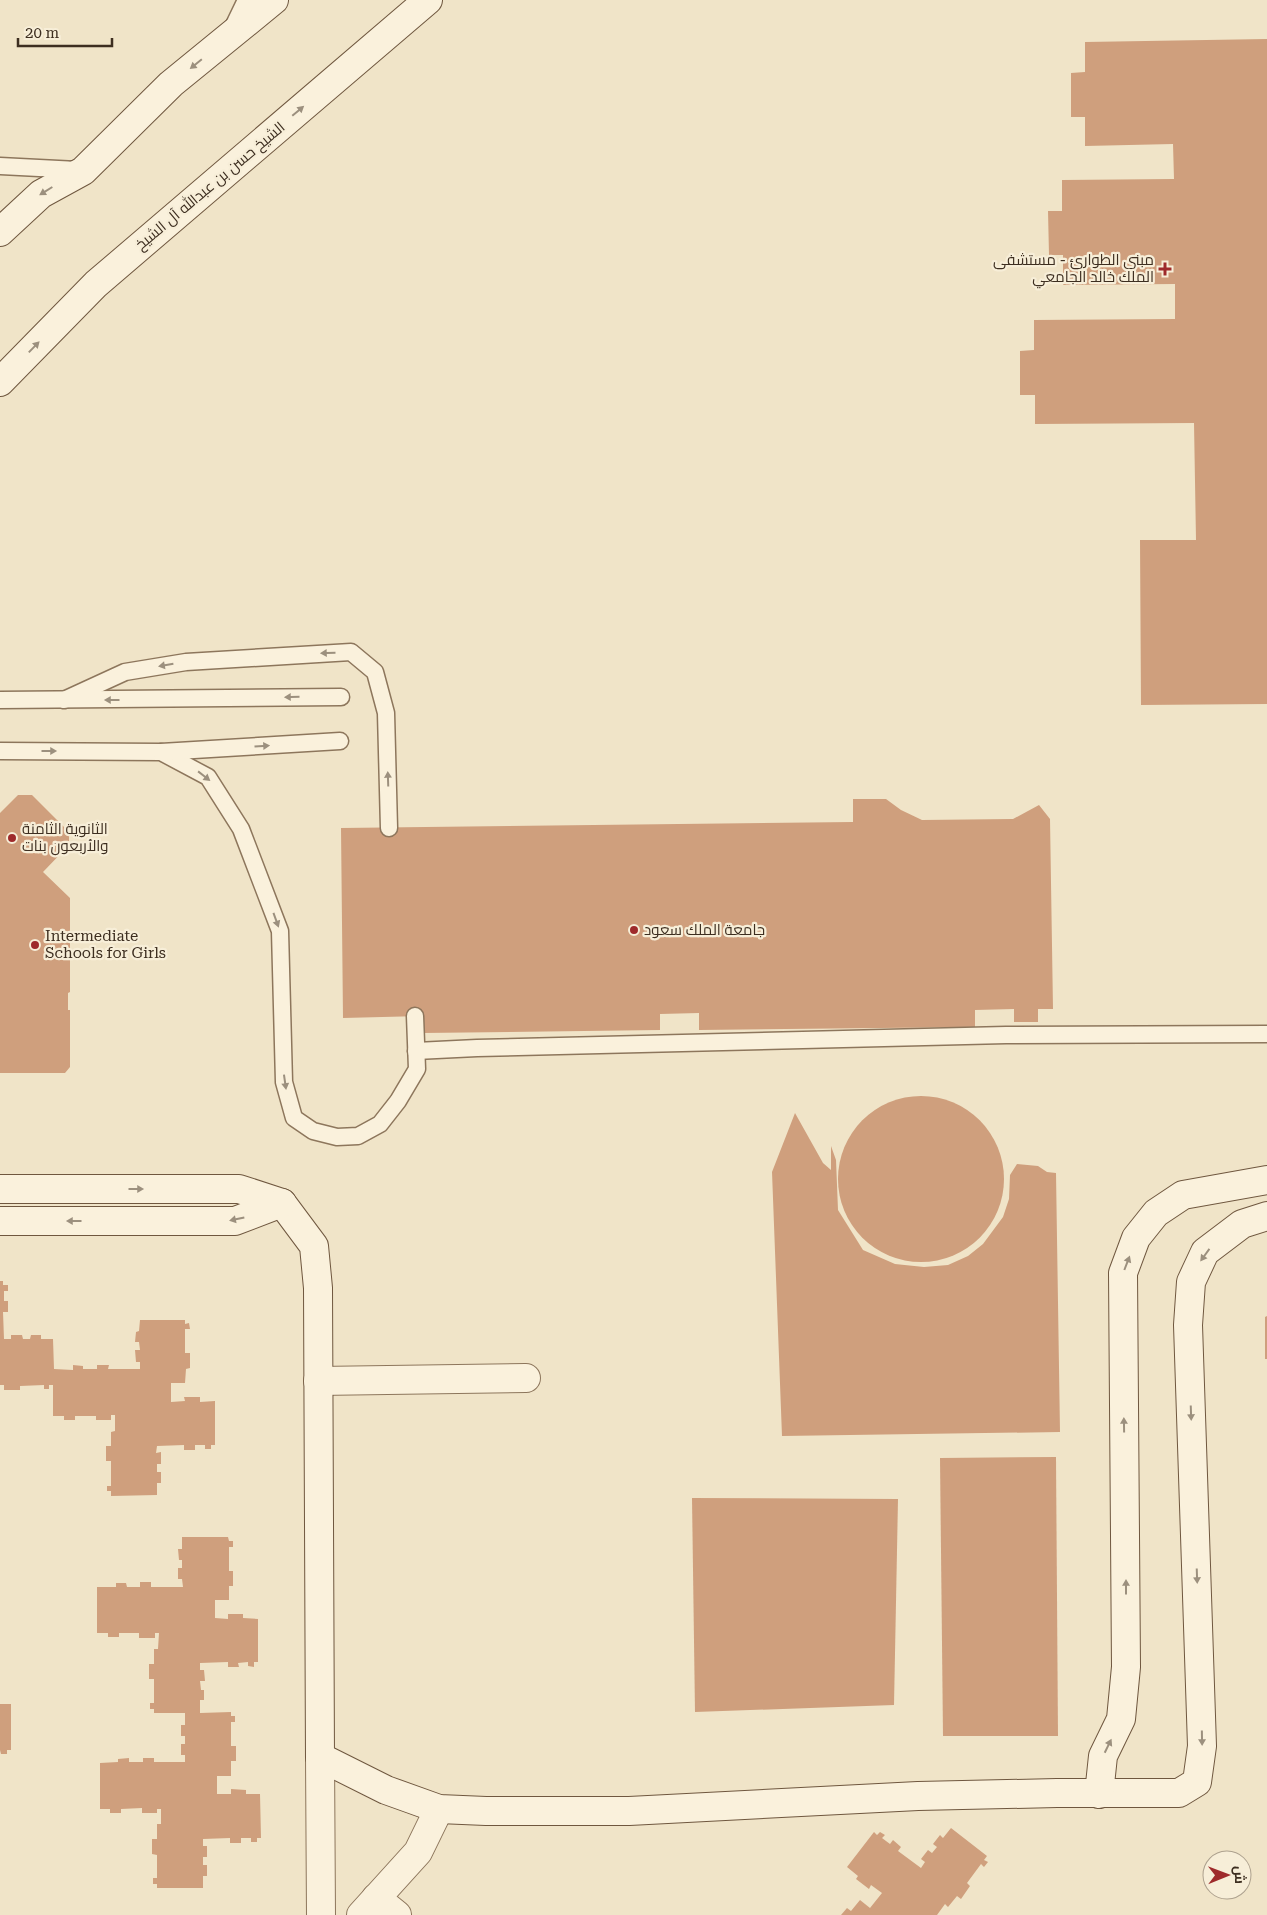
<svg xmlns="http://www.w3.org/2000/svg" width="1267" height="1915" font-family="'Roboto Serif',Cairo,serif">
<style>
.building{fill:#cf9f7d}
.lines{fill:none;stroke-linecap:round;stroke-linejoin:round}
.lane-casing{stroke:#8d765c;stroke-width:19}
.street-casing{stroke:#8d765c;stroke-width:30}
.secondary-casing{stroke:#6f573f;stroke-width:30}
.lane{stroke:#faf1dc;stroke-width:16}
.street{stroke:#faf1dc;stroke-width:28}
.secondary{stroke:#faf1dc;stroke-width:28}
.oneway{fill:#9c907e}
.poi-dot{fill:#9e2a2b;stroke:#f7eed8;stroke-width:2}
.labels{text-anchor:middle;stroke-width:4.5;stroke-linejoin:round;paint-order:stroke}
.street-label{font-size:15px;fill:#3d2e20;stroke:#f7eed8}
.poi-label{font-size:15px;fill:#3d2e20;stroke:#f7eed8;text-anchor:start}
</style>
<rect width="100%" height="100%" fill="#f0e4c8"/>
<g class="building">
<polygon points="1267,39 1267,704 1141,705 1140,540 1196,540 1194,423 1035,424 1035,395 1020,395 1020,351 1034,350 1034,320 1175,319 1175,284 1063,285 1063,255 1049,255 1048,211 1062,211 1062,180 1174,179 1173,144 1085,146 1085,117 1071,117 1071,73 1085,72 1085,42"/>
<polygon points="18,795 32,795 69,832 69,845 43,872 70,898 70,992 68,993 68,1010 70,1010 70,1067 65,1073 0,1073 0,813"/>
<polygon points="853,799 886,799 901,810 922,820 1013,819 1039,805 1050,819 1053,1009 1038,1009 1038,1022 1014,1022 1014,1009 975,1010 975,1027 699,1030 699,1013 660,1014 660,1030 422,1033 422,1016 343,1018 341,828 853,822"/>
<circle cx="921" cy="1179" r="83"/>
<polygon points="795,1113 823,1163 831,1170 831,1146 836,1160 838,1210 863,1250 895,1264 924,1267 948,1265 968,1256 983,1244 1003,1217 1009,1199 1010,1175 1017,1164 1038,1166 1047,1172 1056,1173 1060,1432 782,1436 772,1172"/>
<polygon points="0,1281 3,1281 3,1285 8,1285 8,1291 4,1291 4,1301 8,1301 8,1312 3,1312 4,1339 11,1339 11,1335 22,1335 23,1339 30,1339 31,1335 41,1335 41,1339 53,1339 54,1369 73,1370 73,1365 83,1366 83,1369 97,1369 97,1365 109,1365 108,1369 140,1369 140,1362 136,1362 135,1350 140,1350 139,1342 135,1342 136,1332 139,1331 140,1320 185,1320 185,1324 189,1323 190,1329 185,1329 185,1353 190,1353 190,1368 186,1369 185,1383 171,1383 171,1402 185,1401 184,1397 200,1397 200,1402 215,1401 215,1445 211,1445 211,1449 205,1449 205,1445 195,1445 195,1450 184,1450 184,1445 157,1446 156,1453 161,1452 161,1464 157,1464 157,1472 161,1472 161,1483 157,1483 157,1495 111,1496 111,1491 107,1491 107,1486 111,1486 111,1461 106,1461 106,1446 111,1446 111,1432 115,1431 115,1415 111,1415 111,1420 96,1420 96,1416 75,1416 75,1420 64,1420 64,1416 53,1416 53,1385 49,1385 49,1389 44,1389 44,1385 20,1386 20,1390 4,1390 4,1385 0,1385"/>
<polygon points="1267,1316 1267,1359 1265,1359 1265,1317"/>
<polygon points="1056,1457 1058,1736 943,1736 940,1458"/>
<polygon points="692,1498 898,1499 894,1705 695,1712"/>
<polygon points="182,1537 228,1537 229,1541 233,1541 233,1547 229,1547 229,1571 233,1571 233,1586 229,1586 229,1600 215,1600 215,1618 228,1619 228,1614 243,1614 243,1618 258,1619 258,1662 254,1662 254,1667 248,1666 248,1662 238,1663 239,1667 228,1667 228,1662 200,1663 200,1670 204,1670 205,1681 200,1681 201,1690 204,1690 204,1700 200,1700 200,1713 231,1712 231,1716 235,1716 235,1722 231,1722 231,1746 236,1746 236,1761 231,1761 231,1776 217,1776 217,1794 231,1794 231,1789 246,1790 246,1794 260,1794 261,1838 257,1838 257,1842 251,1842 251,1838 241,1838 241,1843 230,1843 230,1838 203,1839 203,1846 207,1846 207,1857 203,1857 203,1865 207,1865 207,1876 203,1876 203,1888 157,1888 157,1884 153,1884 153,1878 157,1878 157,1855 152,1854 152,1839 157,1839 157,1824 161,1824 161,1809 157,1809 157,1813 142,1813 142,1808 121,1809 121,1813 110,1813 110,1809 100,1809 100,1763 118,1762 118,1759 129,1758 129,1762 143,1762 143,1758 154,1758 154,1762 185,1762 185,1755 181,1755 181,1744 185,1744 185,1736 181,1736 181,1725 185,1725 185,1713 154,1713 154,1709 150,1709 150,1703 154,1703 154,1679 149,1679 149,1664 154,1664 154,1649 158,1649 159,1633 155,1633 155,1638 139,1638 139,1633 119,1633 119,1637 108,1637 108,1633 97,1633 97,1587 116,1587 116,1583 126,1583 127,1587 140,1587 140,1582 151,1582 151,1587 183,1587 182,1579 178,1579 178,1568 182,1568 182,1560 179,1560 178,1549 182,1549"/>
<polygon points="0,1704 11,1704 11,1750 7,1750 7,1754 1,1754 0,1750"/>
<polygon points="951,1828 987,1856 984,1860 988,1862 984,1867 981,1864 967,1883 970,1886 961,1899 957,1896 948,1907 945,1904 937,1915 841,1915 847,1908 851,1911 860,1900 870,1908 882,1893 871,1885 869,1889 856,1879 858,1876 847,1867 874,1832 877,1835 880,1832 885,1835 882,1838 890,1844 893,1840 901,1847 898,1851 921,1868 925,1862 921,1859 928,1850 932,1853 937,1847 933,1844 940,1835 943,1838"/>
</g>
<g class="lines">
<defs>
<g id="lane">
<polyline points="233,27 246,0"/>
<polyline points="0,166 78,170"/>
<polyline points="0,700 341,697"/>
<polyline points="64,700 125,672 186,662 351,652 375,672 386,713 389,828"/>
<polyline points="0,751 161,752 208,777 241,829 280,931 284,1082 294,1118 313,1131 337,1137 358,1136 380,1124 398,1101 417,1069 415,1016"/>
<polyline points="161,752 340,741"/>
<polyline points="416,1051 477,1048 1006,1035 1267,1034"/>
</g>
<g id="street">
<polyline points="318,1381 526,1378"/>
<polyline points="320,1757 321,1915"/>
<polyline points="376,1898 397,1915"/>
<polyline points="361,1915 418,1852 439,1809"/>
</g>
<g id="secondary">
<polyline points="0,232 41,194 83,171 171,84 274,0"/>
<polyline points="0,382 96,284 428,0"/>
<polyline points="0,1189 239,1189 282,1203 314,1246 318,1288 320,1757 386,1790 439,1809 486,1811 629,1811 918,1796 1057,1793 1179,1793 1197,1782 1202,1746 1188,1325 1191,1282 1205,1252 1242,1224 1267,1216"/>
<polyline points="0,1221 235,1221 282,1203"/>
<polyline points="1099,1794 1103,1756 1121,1719 1126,1667 1123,1273 1136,1238 1156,1213 1183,1195 1267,1180"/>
</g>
</defs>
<use href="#lane" class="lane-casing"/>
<use href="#street" class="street-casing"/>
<use href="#secondary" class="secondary-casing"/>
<use href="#lane" class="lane"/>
<use href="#street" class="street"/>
<use href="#secondary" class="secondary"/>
</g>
<defs><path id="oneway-solid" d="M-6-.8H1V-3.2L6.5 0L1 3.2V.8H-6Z" transform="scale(1.25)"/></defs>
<g class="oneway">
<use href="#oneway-solid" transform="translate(196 64) rotate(141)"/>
<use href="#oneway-solid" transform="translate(298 111) rotate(-40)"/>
<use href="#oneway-solid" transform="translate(46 191) rotate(148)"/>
<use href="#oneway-solid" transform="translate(34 347) rotate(-46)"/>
<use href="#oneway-solid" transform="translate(328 653) rotate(178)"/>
<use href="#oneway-solid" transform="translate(166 665) rotate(170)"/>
<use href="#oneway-solid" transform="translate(292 697) rotate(179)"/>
<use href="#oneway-solid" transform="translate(112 700) rotate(180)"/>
<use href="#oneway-solid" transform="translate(262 746) rotate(-3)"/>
<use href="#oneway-solid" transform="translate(49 751)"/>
<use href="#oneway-solid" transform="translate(204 776) rotate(38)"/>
<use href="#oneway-solid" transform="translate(388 779) rotate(-92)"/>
<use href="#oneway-solid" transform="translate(276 920) rotate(70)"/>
<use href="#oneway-solid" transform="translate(285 1082) rotate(82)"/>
<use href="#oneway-solid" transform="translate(136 1189)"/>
<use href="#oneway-solid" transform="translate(237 1219) rotate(168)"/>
<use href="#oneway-solid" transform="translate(74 1221) rotate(180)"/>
<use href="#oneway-solid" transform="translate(1205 1255) rotate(126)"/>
<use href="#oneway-solid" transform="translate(1127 1263) rotate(-69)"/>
<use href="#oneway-solid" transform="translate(1191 1413) rotate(88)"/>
<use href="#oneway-solid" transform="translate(1124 1425) rotate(-91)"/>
<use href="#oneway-solid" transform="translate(1197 1576) rotate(88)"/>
<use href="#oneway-solid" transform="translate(1126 1587) rotate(-90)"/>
<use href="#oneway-solid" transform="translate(1202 1738) rotate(89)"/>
<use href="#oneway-solid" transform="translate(1108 1746) rotate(-64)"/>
</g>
<g class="poi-dot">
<path d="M1162.5 261.5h5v5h5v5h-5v5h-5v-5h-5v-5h5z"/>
<circle cx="12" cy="838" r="5"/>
<circle cx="634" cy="930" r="5"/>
<circle cx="35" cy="945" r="5"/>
</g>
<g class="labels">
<g class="street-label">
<text transform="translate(210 186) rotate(-40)" y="5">الشيخ حسن بن عبدالله آل الشيخ</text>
</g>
<g class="poi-label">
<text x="1154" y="265" text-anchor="end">مبنى الطوارئ - مستشفى<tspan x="1154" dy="17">الملك خالد الجامعي</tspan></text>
<text x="22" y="834">الثانوية الثامنة<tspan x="22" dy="17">والأربعون بنات</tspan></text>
<text x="644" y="935">جامعة الملك سعود</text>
<text x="45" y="941">Intermediate<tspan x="45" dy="17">Schools for Girls</tspan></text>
</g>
</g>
<g transform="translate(1227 1875) rotate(89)"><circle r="24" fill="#f7eed8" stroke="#ada18e"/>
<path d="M0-4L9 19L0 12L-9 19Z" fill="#9e2a2b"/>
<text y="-8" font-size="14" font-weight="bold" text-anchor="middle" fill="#3d2e20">ش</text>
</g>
<path d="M18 38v8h94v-8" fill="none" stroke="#3d2e20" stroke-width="2.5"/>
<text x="25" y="38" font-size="15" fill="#3d2e20" stroke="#f7eed8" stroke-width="4" paint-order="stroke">20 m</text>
</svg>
